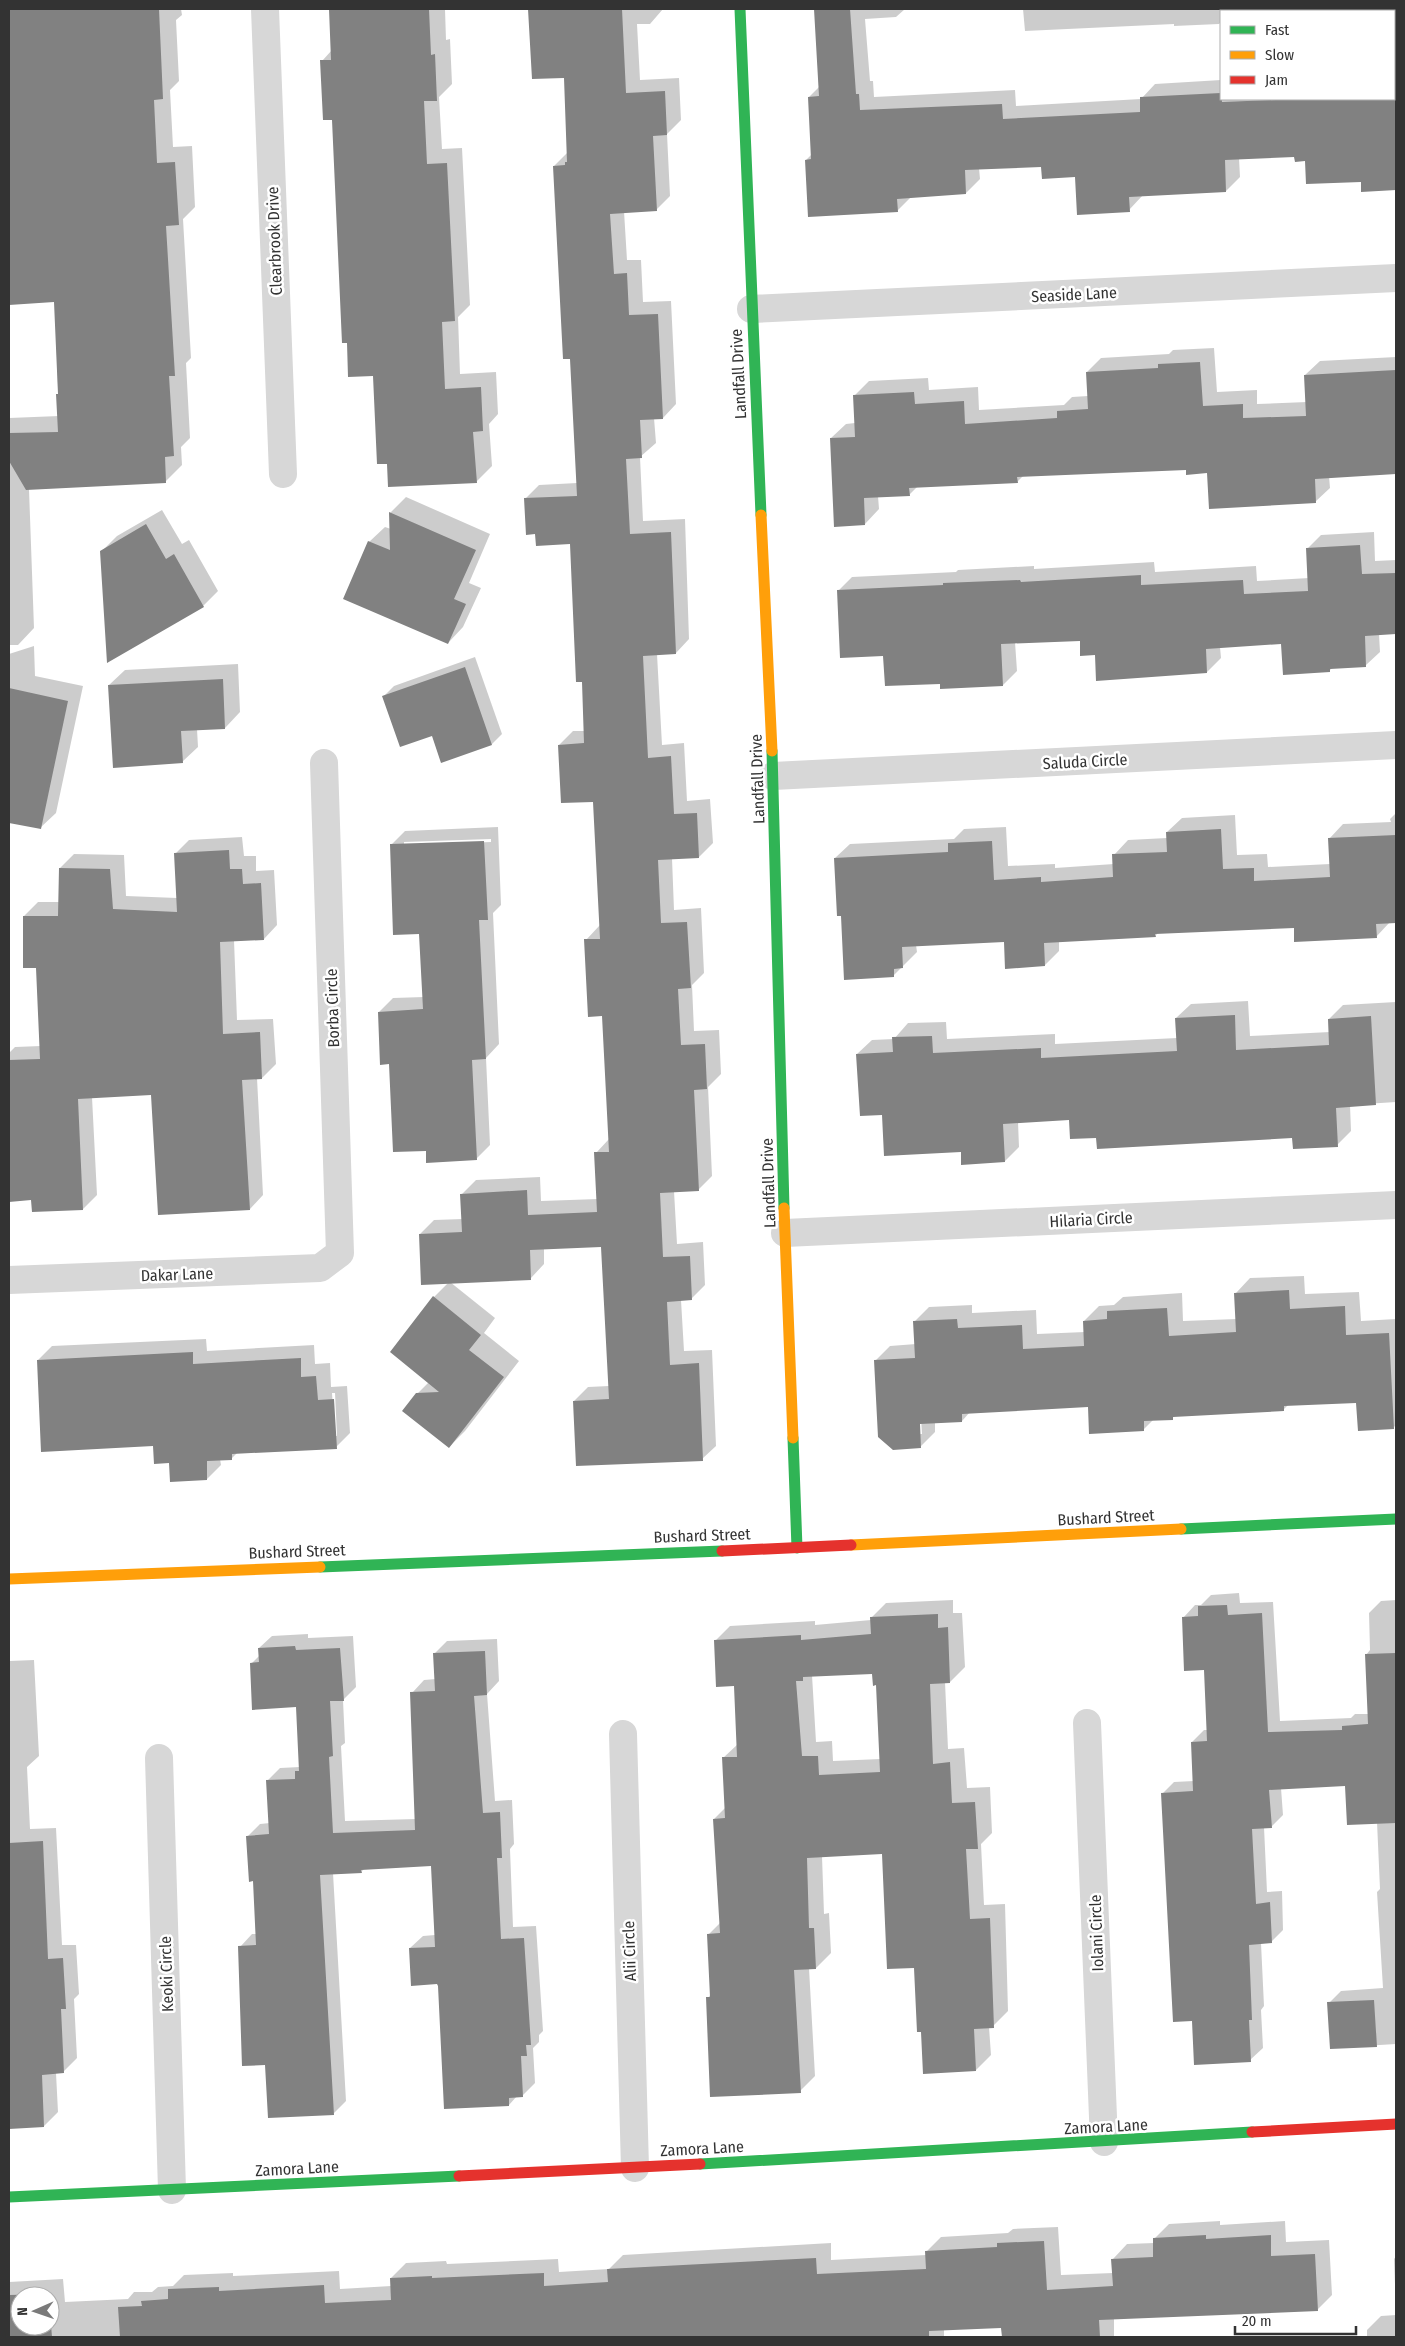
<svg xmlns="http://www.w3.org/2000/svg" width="1405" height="2346" font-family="'Fira Sans Condensed',sans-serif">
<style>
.shadow{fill:#0003;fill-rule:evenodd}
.building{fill:#818181;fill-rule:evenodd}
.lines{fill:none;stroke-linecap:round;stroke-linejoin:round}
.street{stroke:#d7d7d7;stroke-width:28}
.fast{stroke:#30b455;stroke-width:11}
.slow{stroke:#ff9f0a;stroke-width:11}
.jam{stroke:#e5322d;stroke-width:11}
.labels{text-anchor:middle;stroke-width:5;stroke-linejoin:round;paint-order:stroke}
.street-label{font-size:16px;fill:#333;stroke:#fff}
</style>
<rect width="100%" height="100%" fill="#fff"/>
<g class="shadow">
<polygon points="9,9 181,9 182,15 176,20 179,81 170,90 173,147 192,146 195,207 183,219 191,358 186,363 190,438 181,447 182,465 165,482 29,489 34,628 18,645 9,645 9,418 59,416 55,301 9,304"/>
<polygon points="330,9 445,9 446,40 450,39 452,84 439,97 442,149 462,148 470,305 458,317 460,374 496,372 498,414 489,424 492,466 476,482 389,463 333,118 322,61 332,50"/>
<polygon points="530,9 663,9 650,24 637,24 640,80 679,78 681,120 667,134 670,196 656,210 624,211 627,260 641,260 643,302 671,301 676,404 663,418 654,418 656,443 640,457 643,521 685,519 689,639 676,653 657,654 662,745 684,743 687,801 710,799 713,843 699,857 672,858 674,910 701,908 704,973 692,985 694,1031 719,1030 721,1074 708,1087 712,1176 698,1190 674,1191 677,1244 703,1242 705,1285 691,1299 681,1300 684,1351 712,1350 716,1446 702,1459 574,1401 588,1387 609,1386 602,1246 544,1248 544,1264 531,1278 450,1282 495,1318 484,1333 519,1361 465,1431 449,1447 417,1394 429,1382 434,1297 449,1282 420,1234 434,1220 463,1219 462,1194 476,1180 540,1177 541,1201 598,1199 596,1153 609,1139 603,1014 586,940 600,925 594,801 559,745 573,731 585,731 583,680 572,543 536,533 525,499 539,485 577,483 571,357 554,166 568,152 565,77 533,78"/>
<polygon points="815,9 905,9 896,17 865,19 870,81 873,81 874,97 1015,90 1016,106 1141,99 1155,84 1221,80 1221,99 1394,99 1394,83 1396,83 1396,189 1362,191 1362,180 1296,155 1239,158 1240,177 1226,191 1143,195 1129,210 1077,176 1043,165 979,168 980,179 966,193 911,197 897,211 806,160 812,154 809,97 819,87"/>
<polygon points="1023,9 1233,9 1233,10 1221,11 1221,22 1219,24 1174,26 1174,24 1025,31"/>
<polygon points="1286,9 1334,9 1331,11 1286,11"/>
<polygon points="1214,348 1217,392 1257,390 1257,404 1307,402 1305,375 1320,361 1396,357 1396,473 1329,476 1330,488 1315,502 1208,472 1187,468 1024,475 1017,482 918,486 909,495 878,496 879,509 865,524 831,438 846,424 855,423 855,395 869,381 928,378 929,390 978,387 979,410 1064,405 1072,397 1088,396 1087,372 1101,358 1169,354 1173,350"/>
<polygon points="406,497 490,534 469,583 481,588 463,627 448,643 369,542 385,527 391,529 390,513"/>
<polygon points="162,510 182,544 189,540 218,591 203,606 101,552 117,536"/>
<polygon points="1374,532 1375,561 1396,560 1396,633 1379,634 1380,652 1366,665 1333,667 1329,671 1283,643 1220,647 1221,658 1207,672 1096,654 1081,640 1015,642 1017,671 1003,685 941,682 884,655 838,591 852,577 956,572 958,570 1034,566 1034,569 1154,562 1155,572 1256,566 1257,581 1309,578 1307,549 1321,535"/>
<polygon points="34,646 35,676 83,686 56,813 40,828 9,822 9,654"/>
<polygon points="475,657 502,734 492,744 433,734 384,696 394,686"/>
<polygon points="238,664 240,712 225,728 197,729 198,747 182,762 109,685 125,670"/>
<polygon points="1396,813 1396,922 1390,922 1376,937 1295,926 1159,932 1155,936 1059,941 1059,951 1045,965 1005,940 916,945 917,952 894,975 842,915 835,858 850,844 954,839 964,829 1006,827 1008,866 1055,864 1055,868 1114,864 1114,855 1128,840 1167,838 1167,832 1182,818 1235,815 1237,855 1267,854 1268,867 1330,864 1329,839 1343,824 1391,822 1390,819"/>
<path d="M498 827 501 905 493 913 499 1044 486 1058 490 1145 476 1159 427 1150 390 1063 379 1012 393 998 424 997 421 933 391 845 405 831ZM491 839V842L404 845V842Z"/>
<polygon points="242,837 244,856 256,856 256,871 274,870 277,925 264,939 234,940 237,1020 273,1019 276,1064 262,1078 257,1078 263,1195 250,1209 152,1093 92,1097 97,1195 83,1209 32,1199 9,1201 9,1053 15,1047 41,1046 37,967 24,916 38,902 60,902 60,868 74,854 124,855 126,896 177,898 175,854 189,840"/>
<polygon points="1248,1001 1250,1036 1330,1032 1329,1019 1343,1005 1396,1002 1396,1102 1350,1105 1351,1131 1337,1145 1294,1136 1097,1136 1070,1119 1018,1122 1019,1147 1005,1161 962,1151 884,1114 857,1054 872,1040 894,1039 908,1023 946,1022 947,1039 1055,1034 1055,1044 1177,1038 1176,1018 1191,1004"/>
<path d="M1304 1276 1305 1294 1359 1292 1361 1321 1396 1319V1425L1394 1427 1357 1401 1289 1404 1283 1410 1175 1416 1172 1418 1154 1419 1143 1430 1089 1406 970 1412 962 1421 935 1422V1432L920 1447 875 1361 890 1346 916 1344 914 1322 929 1307 972 1305V1313L1036 1310 1037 1334 1085 1332 1084 1321 1099 1306 1114 1305 1123 1297 1182 1293 1183 1321 1237 1319 1236 1293 1250 1278ZM919 1418H921L922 1434H919Z"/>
<path d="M206 1339 207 1351 314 1345 315 1364 330 1363 331 1387 347 1386 350 1433 336 1447 238 1452 231 1459H220L221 1465 207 1479 170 1462 154 1445 38 1360 52 1346ZM332 1393H335L337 1436H335Z"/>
<polygon points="1239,1593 1240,1603 1273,1602 1280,1721 1351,1718 1355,1714 1369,1714 1366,1655 1370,1650 1369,1613 1381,1601 1396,1600 1396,2044 1331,2048 1329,2003 1341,1991 1383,1988 1377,1892 1380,1889 1377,1822 1346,1785 1281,1788 1283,1815 1271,1827 1264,1827 1267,1892 1282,1891 1283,1930 1271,1942 1261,1943 1264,2006 1261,2010 1263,2048 1250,2060 1193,2020 1162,1794 1174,1782 1194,1781 1192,1742 1204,1730 1208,1730 1205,1669 1183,1618 1195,1605 1201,1605 1211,1595"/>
<path d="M953 1600V1613H962L965 1667 950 1682H945L948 1749 964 1748 967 1788 990 1787 992 1833 981 1844 984 1905 1005 1904 1008 2011 993 2026 989 2027 991 2055 976 2070 922 2031 915 1966 883 1853 822 1856 824 1914 829 1913 831 1953 816 1968H809L815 2076 800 2091 708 1998 711 1994 708 1935 721 1922 714 1819 726 1807 723 1758 738 1744 735 1685 715 1641 730 1626 815 1621V1625L871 1620V1618L886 1603ZM874 1673 877 1684 881 1759 833 1761 832 1741 816 1742 812 1675Z"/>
<polygon points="308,1634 308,1638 353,1636 356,1687 343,1700 345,1743 341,1746 345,1821 416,1819 412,1693 424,1680 436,1679 434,1654 447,1641 497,1639 499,1681 487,1694 495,1801 512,1800 514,1844 510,1849 513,1927 536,1926 543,2031 539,2035 539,2042 533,2048 535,2083 522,2096 517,2096 509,2105 439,1986 410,1948 423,1936 435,1935 432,1865 365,1868 361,1872 333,1873 346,2101 333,2114 266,2064 240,1947 252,1934 256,1934 254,1880 248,1836 260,1824 270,1823 267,1781 280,1768 300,1767 297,1706 251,1664 260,1655 259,1648 272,1636"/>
<polygon points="34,1660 39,1756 27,1767 30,1829 56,1828 62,1945 76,1945 79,1994 74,1999 77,2058 63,2072 56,2073 58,2112 44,2126 9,2127 9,1661"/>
<polygon points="1396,2217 1396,2241 1395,2218"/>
<path d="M1220 2221V2225L1285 2221 1286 2242 1329 2240 1332 2295 1317 2310 1114 2318V2337H1003L1002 2327 944 2329V2337H717V2335L681 2337H9V2282L63 2279 65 2302 128 2299 134 2292H152L158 2287 173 2286 184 2275 233 2273V2276L339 2271 340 2289 391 2286V2278L406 2263 446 2261 447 2264 558 2259 559 2272 609 2269 623 2255 831 2243V2260L926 2255V2252L941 2237 1008 2233 1013 2229 1058 2227 1061 2275 1113 2273V2259L1127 2244 1154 2243V2239L1169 2224ZM20 2296H50V2326H20Z"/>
<polygon points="1396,2256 1396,2310 1394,2259"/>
<polygon points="1396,2315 1396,2337 1367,2337 1367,2330 1381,2316"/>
</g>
<g class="building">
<polygon points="9,9 159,9 163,99 154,100 157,163 175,162 179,225 166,226 175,376 169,376 174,456 165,457 166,483 26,490 9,461 9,433 58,432 56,394 58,394 54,302 9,305"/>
<polygon points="329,9 429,9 431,55 435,54 437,101 424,101 427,164 447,163 455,321 442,322 445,389 481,387 483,431 473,432 477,483 388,487 387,464 377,464 373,376 348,377 347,343 342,343 332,120 323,120 320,60 331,60"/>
<polygon points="528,9 622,9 626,93 665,91 667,135 653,136 657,211 610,214 614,274 627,273 629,315 658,314 663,419 640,420 642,458 626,459 630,534 671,532 676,654 643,656 648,758 671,756 674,814 697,813 699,858 658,860 661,923 687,922 691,988 678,989 681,1045 705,1044 707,1089 694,1090 699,1191 660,1193 663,1257 690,1256 692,1300 667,1302 670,1365 699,1363 703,1461 576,1466 573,1401 609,1399 601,1247 530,1250 531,1280 421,1285 419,1234 462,1232 460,1194 527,1190 528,1215 597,1212 594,1152 609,1152 602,1016 588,1017 584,939 600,939 593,802 561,803 558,745 584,743 582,682 576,682 570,544 536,546 535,534 526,535 524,498 577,496 570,359 563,359 553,166 565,165 565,162 567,162 564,78 532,79"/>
<polygon points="814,9 850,9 856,94 859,94 860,110 1002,104 1003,119 1140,112 1140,97 1221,93 1222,102 1299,99 1396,99 1396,190 1361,192 1361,182 1306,184 1305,161 1295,162 1294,157 1225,160 1226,192 1129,197 1130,212 1077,215 1075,177 1042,179 1041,167 965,170 966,194 897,199 898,212 808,217 805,160 811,159 808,97 819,96"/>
<polygon points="1200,362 1203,406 1243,404 1243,418 1306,416 1304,375 1396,370 1396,474 1315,479 1316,503 1209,509 1207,473 1186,475 1186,470 1017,477 1018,483 909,488 910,496 864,498 865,525 834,527 830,438 855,437 853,395 914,392 915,404 964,401 965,424 1057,418 1057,411 1088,409 1086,372 1158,368 1158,364"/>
<polygon points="389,512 476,550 454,599 466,604 448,644 343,599 368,541 390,550"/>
<polygon points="146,524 166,559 174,554 204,607 107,663 100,551"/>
<polygon points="1360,545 1362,574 1396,573 1396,634 1365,636 1366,667 1330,669 1330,672 1283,675 1281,644 1206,649 1207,673 1096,681 1095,655 1080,656 1080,641 1001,644 1003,686 940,689 940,684 885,686 883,656 840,658 837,590 943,585 943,583 1020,580 1021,582 1141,575 1141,585 1243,580 1244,594 1308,591 1306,548"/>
<polygon points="465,667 492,745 441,763 432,736 400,747 382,696"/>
<polygon points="223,679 225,729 181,731 183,763 113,768 108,685"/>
<polygon points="9,688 68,701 41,829 9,823"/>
<polygon points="1221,829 1223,869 1254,868 1254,881 1330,877 1328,838 1396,835 1396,923 1376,924 1377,938 1294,942 1294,928 1155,934 1156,937 1044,943 1045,966 1005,969 1004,942 902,947 903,968 894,969 894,977 844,980 841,916 837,916 834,858 948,852 948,843 992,841 994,880 1041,877 1041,882 1113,877 1112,854 1167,852 1166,832"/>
<polygon points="484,841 488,920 479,920 486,1059 472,1060 477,1160 426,1163 426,1151 393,1152 389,1064 380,1065 378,1012 423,1009 419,934 393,935 390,844"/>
<polygon points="229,850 230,869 242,869 243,884 261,883 264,940 220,942 223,1034 260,1032 262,1079 242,1080 250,1210 158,1215 151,1095 78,1099 83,1210 32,1212 31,1200 9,1202 9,1060 40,1059 36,968 23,968 23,916 58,916 59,868 110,869 113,909 177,912 174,853"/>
<polygon points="1235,1015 1236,1050 1329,1045 1328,1019 1371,1016 1376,1105 1336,1108 1338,1147 1293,1149 1292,1138 1097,1149 1096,1138 1070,1139 1069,1120 1003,1124 1005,1162 961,1165 961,1152 884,1156 882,1115 860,1116 856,1054 893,1052 892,1037 932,1036 933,1053 1041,1048 1041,1058 1177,1051 1175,1018"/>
<polygon points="1289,1290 1290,1309 1345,1306 1346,1335 1389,1333 1394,1429 1358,1431 1356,1403 1284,1406 1284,1411 1173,1417 1173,1420 1144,1421 1144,1431 1089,1434 1088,1407 962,1414 962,1422 920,1424 921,1448 893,1450 878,1437 874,1360 915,1358 913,1321 957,1319 958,1328 1022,1325 1023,1349 1084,1346 1083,1321 1107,1319 1107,1311 1167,1308 1169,1336 1236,1332 1234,1293"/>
<polygon points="433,1296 481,1335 469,1350 504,1377 449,1448 402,1411 416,1393 439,1392 390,1352"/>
<polygon points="193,1352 193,1364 301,1358 301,1377 316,1376 318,1400 334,1399 337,1449 232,1454 232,1460 207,1461 207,1480 170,1482 169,1463 154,1464 153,1446 41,1452 37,1360"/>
<polygon points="1227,1605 1228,1615 1262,1613 1268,1732 1342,1730 1342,1726 1368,1724 1365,1654 1396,1653 1396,1823 1347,1825 1345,1786 1269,1790 1272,1828 1252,1829 1256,1904 1270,1902 1272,1943 1249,1945 1252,2020 1249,2020 1251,2062 1194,2065 1192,2021 1173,2022 1161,1793 1193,1791 1191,1742 1207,1741 1204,1670 1184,1671 1182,1617 1198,1616 1198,1606"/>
<path d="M938 1614V1628L948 1627 950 1683 930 1684 933 1764 950 1762 952 1803 975 1802 978 1849H966L970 1919 990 1918 994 2028 974 2029 976 2071 923 2074 921 2032H917L914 1968 887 1969 882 1854 807 1858 809 1928H814L816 1969 794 1970 801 2093 710 2097 706 1997H710L707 1934 720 1933 713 1819 725 1818 722 1757H737L734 1686 716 1687 714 1640 801 1635V1640L871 1634 870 1617ZM872 1674 873 1686 876 1685 880 1772 819 1775 818 1756H802L796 1681H803V1677Z"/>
<polygon points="295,1646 296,1650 340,1648 344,1701 330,1701 333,1756 329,1757 333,1833 415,1830 410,1692 435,1691 433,1653 485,1651 487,1695 474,1696 483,1813 500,1812 502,1858 497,1858 501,1939 524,1938 531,2045 526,2045 527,2056 521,2056 523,2097 509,2098 509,2106 444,2109 438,1986 437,1984 411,1986 409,1948 435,1947 431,1866 361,1870 362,1873 320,1875 334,2115 268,2118 265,2065 242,2066 238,1946 256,1945 253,1881 249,1882 246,1836 269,1834 266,1780 295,1779 295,1771 299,1771 296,1707 252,1710 250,1663 259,1662 258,1648"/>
<polygon points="43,1841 48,1959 63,1958 66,2009 61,2009 64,2073 42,2075 44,2127 9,2129 9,1843"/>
<polygon points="1374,2000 1377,2047 1330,2049 1327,2002"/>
<polygon points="1206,2235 1206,2239 1271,2235 1271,2256 1315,2254 1318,2311 1099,2320 1100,2337 1002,2337 1001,2328 929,2331 929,2337 120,2337 118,2307 142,2306 141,2301 168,2299 168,2289 219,2287 219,2291 324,2285 325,2303 391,2300 390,2278 432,2276 432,2278 544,2273 544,2286 608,2282 607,2269 816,2258 817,2274 926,2269 925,2251 997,2247 997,2243 1044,2241 1047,2290 1113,2286 1111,2259 1153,2257 1153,2238"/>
<polygon points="49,2294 49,2296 20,2296 20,2326 50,2326 50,2313 52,2337 9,2337 9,2295"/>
</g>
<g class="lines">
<g class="street">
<polyline points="265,9 283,474"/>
<polyline points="751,309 1396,278"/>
<polyline points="773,776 1396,745"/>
<polyline points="785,1233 1396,1205"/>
<polyline points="9,1280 320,1268 340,1253 324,763"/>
<polyline points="1087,1723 1104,2142"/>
<polyline points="623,1734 635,2168"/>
<polyline points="159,1758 172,2190"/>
</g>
<g class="fast">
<polyline points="740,9 761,515"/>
<polyline points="772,751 784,1208"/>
<polyline points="793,1438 797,1548"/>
<polyline points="1181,1529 1396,1519"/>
<polyline points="320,1567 722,1551"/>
<polyline points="700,2164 1252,2132"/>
<polyline points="9,2197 459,2176"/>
</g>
<g class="slow">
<polyline points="761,515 772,751"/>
<polyline points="784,1208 793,1438"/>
<polyline points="851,1545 1181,1529"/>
<polyline points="9,1579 320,1567"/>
</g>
<g class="jam">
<polyline points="722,1551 851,1545"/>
<polyline points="1252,2132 1396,2124"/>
<polyline points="459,2176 700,2164"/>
</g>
</g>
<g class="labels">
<g class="street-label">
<text transform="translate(274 241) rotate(-92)" y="6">Clearbrook Drive</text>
<text transform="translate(1074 294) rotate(-3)" y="6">Seaside Lane</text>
<text transform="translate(738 374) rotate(-93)" y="6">Landfall Drive</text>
<text transform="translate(1085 761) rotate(-3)" y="6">Saluda Circle</text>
<text transform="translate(757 779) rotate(-92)" y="6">Landfall Drive</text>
<text transform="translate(332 1008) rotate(-92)" y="6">Borba Circle</text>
<text transform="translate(768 1183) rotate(-92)" y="6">Landfall Drive</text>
<text transform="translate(1091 1219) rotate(-3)" y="6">Hilaria Circle</text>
<text transform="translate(177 1274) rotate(-2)" y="6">Dakar Lane</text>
<text transform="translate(1106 1517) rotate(-3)" y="6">Bushard Street</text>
<text transform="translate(702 1535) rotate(-2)" y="6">Bushard Street</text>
<text transform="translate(297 1551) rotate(-2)" y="6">Bushard Street</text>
<text transform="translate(1096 1933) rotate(-92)" y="6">Iolani Circle</text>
<text transform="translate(629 1951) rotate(-92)" y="6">Alii Circle</text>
<text transform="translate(166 1974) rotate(-92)" y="6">Keoki Circle</text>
<text transform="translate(1106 2126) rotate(-3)" y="6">Zamora Lane</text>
<text transform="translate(702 2148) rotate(-3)" y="6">Zamora Lane</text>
<text transform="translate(297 2168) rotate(-3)" y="6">Zamora Lane</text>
</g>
</g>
<rect width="1405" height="2346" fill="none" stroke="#333333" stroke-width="20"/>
<rect x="1220" y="10" width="175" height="90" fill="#ffffff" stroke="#adadad"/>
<rect x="1230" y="26" width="25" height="8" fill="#30b455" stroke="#adadad"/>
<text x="1265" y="35" font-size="15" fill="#333333">Fast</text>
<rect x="1230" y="51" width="25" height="8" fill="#ff9f0a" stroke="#adadad"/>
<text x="1265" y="60" font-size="15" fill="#333333">Slow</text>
<rect x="1230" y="76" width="25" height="8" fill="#e5322d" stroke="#adadad"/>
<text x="1265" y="85" font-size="15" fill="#333333">Jam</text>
<g transform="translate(35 2311) rotate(268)"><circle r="24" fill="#ffffff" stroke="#adadad"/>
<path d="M0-4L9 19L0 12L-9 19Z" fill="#7a7a7a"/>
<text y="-8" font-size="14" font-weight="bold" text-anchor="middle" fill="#333333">N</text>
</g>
<path d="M1235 2326v8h121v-8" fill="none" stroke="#333333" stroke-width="2.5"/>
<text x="1242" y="2326" font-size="15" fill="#333333" stroke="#ffffff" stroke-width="4" paint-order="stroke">20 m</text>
</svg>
